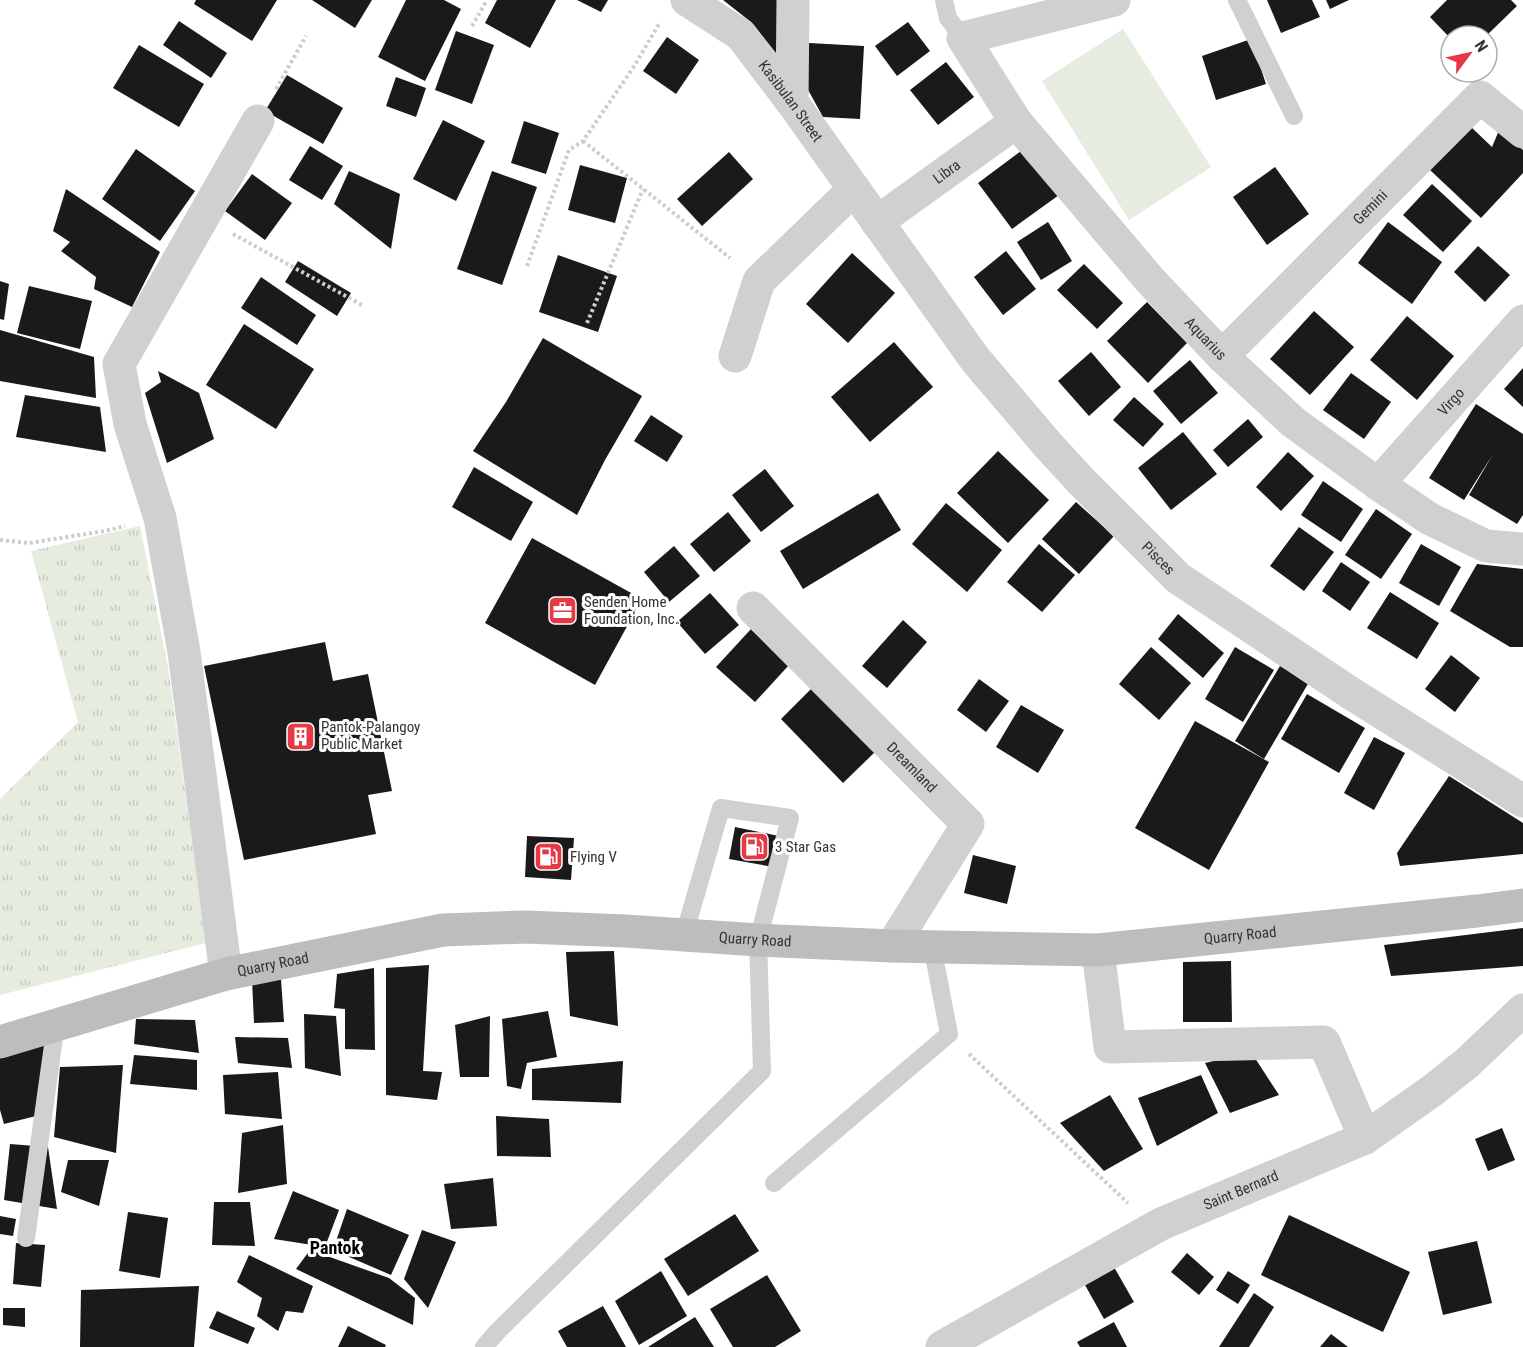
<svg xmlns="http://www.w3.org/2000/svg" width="1523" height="1347" font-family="'Roboto Condensed',sans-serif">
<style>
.grass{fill:url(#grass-tufts)}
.pitch{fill:#e6ecdf}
.building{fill:#1a1a1a}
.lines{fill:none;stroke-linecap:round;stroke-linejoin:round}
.path{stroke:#cdcdcd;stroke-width:4;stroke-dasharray:3 3;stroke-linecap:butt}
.lane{stroke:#d0d0d0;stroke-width:18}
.street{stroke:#d0d0d0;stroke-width:33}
.secondary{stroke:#bdbdbd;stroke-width:33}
.labels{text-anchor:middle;stroke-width:6;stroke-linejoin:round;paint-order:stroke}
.street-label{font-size:15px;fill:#333;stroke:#fff}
.poi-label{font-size:15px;fill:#333;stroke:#fff;text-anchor:start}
.quarter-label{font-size:18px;font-weight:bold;fill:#000;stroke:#fff}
</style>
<defs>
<pattern id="grass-tufts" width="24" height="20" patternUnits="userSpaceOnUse" patternTransform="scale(1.5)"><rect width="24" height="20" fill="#e6ecdf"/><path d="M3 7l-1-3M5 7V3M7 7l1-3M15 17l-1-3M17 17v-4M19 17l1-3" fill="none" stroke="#c6cbc0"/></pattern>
</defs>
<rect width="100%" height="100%" fill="#fff"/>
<polygon class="grass" points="140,526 168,667 206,943 0,995 0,799 78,722 31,551"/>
<polygon class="pitch" points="1123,29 1211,167 1129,220 1042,81"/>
<g class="building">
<polygon points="196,0 277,0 252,41 194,4"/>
<polygon points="312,0 372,0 355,28"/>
<polygon points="406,0 444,0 461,9 425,81 378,57"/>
<polygon points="497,0 556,0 530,48 485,23"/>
<polygon points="577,0 608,0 601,12"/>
<polygon points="723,0 788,0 784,63 751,22"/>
<polygon points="1267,0 1312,0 1320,17 1281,33"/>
<polygon points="1326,0 1349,0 1330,9"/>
<polygon points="1447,0 1511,0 1517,6 1486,36 1451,36 1451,39 1430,17"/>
<polygon points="179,21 227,53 211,78 163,45"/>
<polygon points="908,22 930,51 897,76 875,46"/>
<polygon points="456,31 494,45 472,104 435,90"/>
<polygon points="667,37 699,60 676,94 643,71"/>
<polygon points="1251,39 1266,84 1216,100 1202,56"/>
<polygon points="809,43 864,46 860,119 823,117 807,88"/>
<polygon points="139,45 204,84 179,127 113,88"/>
<polygon points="946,62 974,97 938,125 910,90"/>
<polygon points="287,75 343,108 323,144 265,111"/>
<polygon points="396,77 426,88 416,117 386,106"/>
<polygon points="443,120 485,141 456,201 413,179"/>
<polygon points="524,121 559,133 546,174 511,163"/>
<polygon points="1470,126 1492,147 1500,128 1523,150 1523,173 1481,218 1430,170"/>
<polygon points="310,146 343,166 322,200 289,180"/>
<polygon points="1025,148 1059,195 1012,229 978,183"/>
<polygon points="136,149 195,191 160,241 102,199"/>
<polygon points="729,152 753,179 702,226 677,199"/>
<polygon points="580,165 627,178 615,223 568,210"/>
<polygon points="1275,167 1309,214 1267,245 1233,197"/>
<polygon points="349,171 400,194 391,249 334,204"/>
<polygon points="492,171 537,187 502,285 457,269"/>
<polygon points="252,174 292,203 265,240 225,211"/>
<polygon points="1432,184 1472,221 1443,252 1403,215"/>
<polygon points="66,189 160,252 132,307 94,289 96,277 61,251 70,242 53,231"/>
<polygon points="1048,222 1072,261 1041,280 1017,242"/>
<polygon points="1388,222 1442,262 1412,304 1358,263"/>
<polygon points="1478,246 1510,275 1485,302 1454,272"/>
<polygon points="1006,251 1036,289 1003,315 974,277"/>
<polygon points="852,253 895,293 848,343 806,304"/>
<polygon points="558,255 617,276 598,332 539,312"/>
<polygon points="298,261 351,293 337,316 285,282"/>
<polygon points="1084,264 1123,303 1097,329 1057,290"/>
<polygon points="261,277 316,315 297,345 241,308"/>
<polygon points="0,281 9,284 4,320 0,319"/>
<polygon points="29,286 92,301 80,349 17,333"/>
<polygon points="1147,302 1187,343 1148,383 1107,341"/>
<polygon points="1314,311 1354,347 1310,395 1270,359"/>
<polygon points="1407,316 1454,356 1417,400 1370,360"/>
<polygon points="244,324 314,369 276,429 206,385"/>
<polygon points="0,330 94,357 96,398 0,381"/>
<polygon points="543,338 642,396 605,460 577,515 473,451 506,402"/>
<polygon points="894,342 933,387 870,442 831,397"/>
<polygon points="1091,352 1121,387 1089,416 1058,381"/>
<polygon points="1190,360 1218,393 1181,424 1153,391"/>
<polygon points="1523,368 1523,407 1504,389"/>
<polygon points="158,371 199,393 214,439 167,463 145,393 161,382"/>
<polygon points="1351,373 1391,402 1364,439 1323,410"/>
<polygon points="25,395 100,407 106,452 16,437"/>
<polygon points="1134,397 1164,424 1143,447 1113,420"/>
<polygon points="1476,404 1523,434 1523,515 1517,524 1469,495 1493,454 1464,500 1429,478"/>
<polygon points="651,415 683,436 667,462 634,441"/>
<polygon points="1248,419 1263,437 1228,467 1213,450"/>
<polygon points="1183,432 1217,474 1171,510 1138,468"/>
<polygon points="998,451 1049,500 1008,543 957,493"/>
<polygon points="1288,452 1314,476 1281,511 1256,487"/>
<polygon points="474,467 533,502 511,541 452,507"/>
<polygon points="765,469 794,506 761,532 732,495"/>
<polygon points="1323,481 1363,509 1341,542 1301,515"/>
<polygon points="878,493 901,530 803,589 780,551"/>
<polygon points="1076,502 1114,536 1079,574 1042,539"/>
<polygon points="946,503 1002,550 967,592 912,544"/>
<polygon points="1376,509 1412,534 1381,579 1345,555"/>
<polygon points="728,512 751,541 714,572 690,544"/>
<polygon points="1299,527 1334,552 1304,591 1270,566"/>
<polygon points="532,538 642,599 595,685 485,623"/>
<polygon points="1039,544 1075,575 1042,612 1007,582"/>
<polygon points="1421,544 1461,567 1439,606 1399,583"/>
<polygon points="674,546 700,576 669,602 644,572"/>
<polygon points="1341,562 1370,582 1350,611 1322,591"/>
<polygon points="1477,564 1523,569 1523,647 1510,647 1450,611"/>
<polygon points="1390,592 1439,623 1417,659 1367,628"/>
<polygon points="710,593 739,625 705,654 677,622"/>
<polygon points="1178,614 1224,653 1203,678 1158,639"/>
<polygon points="903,620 927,642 887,688 862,666"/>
<polygon points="751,629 789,665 755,702 716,667"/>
<polygon points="325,642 333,681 368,674 392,791 368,795 376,834 244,860 204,666"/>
<polygon points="1151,647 1191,683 1159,720 1119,684"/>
<polygon points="1235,647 1274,670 1243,722 1205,699"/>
<polygon points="1451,655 1480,678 1455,712 1425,689"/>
<polygon points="1280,666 1309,682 1264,759 1235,741"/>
<polygon points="979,679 1009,701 986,732 957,710"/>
<polygon points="813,687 876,751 843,783 781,719"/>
<polygon points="1307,694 1365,728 1339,773 1281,739"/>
<polygon points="1021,705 1064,730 1038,773 996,747"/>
<polygon points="1195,721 1269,762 1209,870 1135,828"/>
<polygon points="1374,737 1405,753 1374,810 1344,793"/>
<polygon points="1449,776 1523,823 1523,854 1400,866 1397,853"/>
<polygon points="735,827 779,836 773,867 729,859"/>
<polygon points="527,836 574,838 571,880 525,877"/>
<polygon points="973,855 1016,866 1007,904 964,893"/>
<polygon points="1523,928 1523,966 1391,976 1384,945"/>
<polygon points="614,951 618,1026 570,1016 566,952"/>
<polygon points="1231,961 1232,1022 1183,1022 1183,962"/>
<polygon points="429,965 423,1071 442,1072 437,1100 386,1095 386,968"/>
<polygon points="374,968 375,1050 345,1049 345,1009 334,1008 337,974"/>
<polygon points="281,979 284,1022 254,1023 252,980"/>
<polygon points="548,1011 557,1057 527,1063 521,1089 507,1086 502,1019"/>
<polygon points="304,1014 336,1016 341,1076 305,1068"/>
<polygon points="490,1016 489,1077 460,1077 455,1025"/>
<polygon points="136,1019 195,1020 199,1053 134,1044"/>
<polygon points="50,1036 52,1112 4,1124 0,1110 0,1051"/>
<polygon points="235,1037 288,1038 292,1068 238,1063"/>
<polygon points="1251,1052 1279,1095 1230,1113 1205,1063"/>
<polygon points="134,1055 197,1060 197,1090 130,1084"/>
<polygon points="623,1061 621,1103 532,1100 532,1069"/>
<polygon points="123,1065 116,1153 54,1137 60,1067"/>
<polygon points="278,1072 282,1119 225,1114 223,1075"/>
<polygon points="1201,1075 1218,1113 1157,1146 1138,1098"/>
<polygon points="1110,1095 1143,1149 1104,1171 1060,1123"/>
<polygon points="496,1116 549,1119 551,1157 497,1156"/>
<polygon points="283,1125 287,1184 238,1193 242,1133"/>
<polygon points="1502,1128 1515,1160 1488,1171 1475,1139"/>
<polygon points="10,1144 48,1147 57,1209 4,1200"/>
<polygon points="68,1160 109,1160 99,1206 61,1192"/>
<polygon points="493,1178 497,1226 451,1229 444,1184"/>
<polygon points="293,1191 339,1210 325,1247 274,1239"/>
<polygon points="214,1202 250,1202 255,1246 212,1245"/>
<polygon points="347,1209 409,1235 391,1275 333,1250"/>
<polygon points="128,1212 168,1218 160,1278 119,1271"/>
<polygon points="735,1214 759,1251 688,1296 664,1259"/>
<polygon points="1289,1215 1410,1272 1383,1332 1261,1275"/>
<polygon points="0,1216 16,1219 13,1236 0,1234"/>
<polygon points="422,1230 456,1242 428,1308 404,1279"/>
<polygon points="1477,1241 1492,1303 1443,1315 1428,1252"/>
<polygon points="16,1243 45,1245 41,1287 13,1284"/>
<polygon points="310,1250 389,1278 415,1298 413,1325 296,1269"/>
<polygon points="1187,1253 1214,1277 1199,1295 1171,1272"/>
<polygon points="249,1255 313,1286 303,1313 286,1311 278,1331 257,1316 262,1298 237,1282"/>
<polygon points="1114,1267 1134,1302 1104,1319 1085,1285"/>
<polygon points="661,1271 687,1316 639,1345 615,1301"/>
<polygon points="1228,1271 1250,1285 1238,1304 1216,1290"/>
<polygon points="767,1275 801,1331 775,1347 733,1347 710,1309"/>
<polygon points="199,1286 194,1347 80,1347 81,1290"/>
<polygon points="1254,1293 1274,1307 1249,1347 1219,1347"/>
<polygon points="603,1306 626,1347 567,1347 558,1331"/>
<polygon points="3,1308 25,1308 25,1327 3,1325"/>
<polygon points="217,1311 255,1328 248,1344 209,1328"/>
<polygon points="695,1317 714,1347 648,1347"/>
<polygon points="1114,1322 1127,1347 1080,1347 1077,1342"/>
<polygon points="348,1326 386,1345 385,1347 338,1347"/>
<polygon points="1331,1334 1348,1347 1320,1347"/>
</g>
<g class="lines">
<g class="path">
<polyline points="472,26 487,0"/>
<polyline points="276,89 306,36"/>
<polyline points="583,141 730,258"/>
<polyline points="233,234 362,305"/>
<polyline points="527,266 569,150 583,141 633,68 659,24"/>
<polyline points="587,323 643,189"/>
<polyline points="0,540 29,543 105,531 125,526"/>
<polyline points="969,1054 1128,1203"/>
</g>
<g class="lane">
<polyline points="944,0 948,18 963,38"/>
<polyline points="1237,0 1294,116"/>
<polyline points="774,1183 949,1034 932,946"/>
<polyline points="26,1238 56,1024"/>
<polyline points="484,1347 497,1332 762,1071 758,940 790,818 721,808 684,935"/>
</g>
<g class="street">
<path id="s1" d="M687 0 741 35 792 102 975 359 1047 444 1081 481 1178 578 1352 694 1523 801"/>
<path id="s2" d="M1114 0 963 38 1016 122 1150 280 1222 356 1293 422 1378 484 1430 519 1486 546 1523 549"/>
<polyline points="792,102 793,0"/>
<path id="s3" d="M877 222 1016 122"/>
<polyline points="735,356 759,281 854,189"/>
<path id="s4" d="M1222 356 1480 97 1523 132"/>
<path id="s5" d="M1378 484 1523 321"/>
<path id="s6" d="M753 608 968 824 892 946"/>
<polyline points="1098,950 1110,1047 1324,1042 1365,1138"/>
<polyline points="226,974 184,652 160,518 130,424 119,364 258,121"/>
<path id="s7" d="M942 1347 1161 1224 1365 1138 1433 1090 1467 1063 1523 1010"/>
</g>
<path class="secondary" id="s8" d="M0 1042 226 974 443 930 525 927 626 931 758 940 892 946 1098 950 1477 911 1523 905"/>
</g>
<defs>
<symbol id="office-square" viewBox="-11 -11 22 22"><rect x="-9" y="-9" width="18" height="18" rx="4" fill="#e63946" stroke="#fff"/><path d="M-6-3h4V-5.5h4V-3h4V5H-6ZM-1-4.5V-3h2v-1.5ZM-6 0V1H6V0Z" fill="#fff"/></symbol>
<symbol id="building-square" viewBox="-11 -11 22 22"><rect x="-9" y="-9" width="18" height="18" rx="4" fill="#e63946" stroke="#fff"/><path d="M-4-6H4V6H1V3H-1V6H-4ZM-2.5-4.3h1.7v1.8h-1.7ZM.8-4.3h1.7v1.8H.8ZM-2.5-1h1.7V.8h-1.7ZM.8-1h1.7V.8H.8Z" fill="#fff"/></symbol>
<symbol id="fuel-square" viewBox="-11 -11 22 22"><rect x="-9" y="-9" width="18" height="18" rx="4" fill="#e63946" stroke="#fff"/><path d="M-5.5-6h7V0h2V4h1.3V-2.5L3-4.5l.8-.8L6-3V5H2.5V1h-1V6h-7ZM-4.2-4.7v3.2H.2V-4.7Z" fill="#fff"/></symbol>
</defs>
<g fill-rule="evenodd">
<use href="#office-square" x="546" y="594" width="33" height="33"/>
<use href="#building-square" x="284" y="720" width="33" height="33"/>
<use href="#fuel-square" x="738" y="830" width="33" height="33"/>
<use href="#fuel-square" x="532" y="840" width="33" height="33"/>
</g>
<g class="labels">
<g class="street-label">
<text dy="5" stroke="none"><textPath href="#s1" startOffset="147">Kasibulan Street</textPath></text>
<text dy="5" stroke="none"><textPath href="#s3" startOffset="86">Libra</textPath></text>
<text dy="5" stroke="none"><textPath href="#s4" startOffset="210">Gemini</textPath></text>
<text dy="5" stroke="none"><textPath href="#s2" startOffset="543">Aquarius</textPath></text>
<text dy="5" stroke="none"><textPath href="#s5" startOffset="110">Virgo</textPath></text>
<text dy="5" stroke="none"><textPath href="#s1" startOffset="735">Pisces</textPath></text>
<text dy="5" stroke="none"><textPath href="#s6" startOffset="225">Dreamland</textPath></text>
<text dy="5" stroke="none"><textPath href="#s8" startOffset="1256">Quarry Road</textPath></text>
<text dy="5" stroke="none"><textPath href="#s8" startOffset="770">Quarry Road</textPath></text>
<text dy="5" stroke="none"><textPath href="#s8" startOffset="284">Quarry Road</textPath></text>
<text dy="5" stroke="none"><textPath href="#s7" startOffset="338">Saint Bernard</textPath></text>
</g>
<g class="poi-label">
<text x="584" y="607">Senden Home<tspan x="584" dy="17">Foundation, Inc.</tspan></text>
<text x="321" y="732">Pantok-Palangoy<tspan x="321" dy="17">Public Market</tspan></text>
<text x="775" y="852">3 Star Gas</text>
<text x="570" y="862">Flying V</text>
</g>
<g class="quarter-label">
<text x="335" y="1254">Pantok</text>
</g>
</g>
<g transform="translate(1469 54) rotate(57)"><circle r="28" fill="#ffffff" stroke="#adadad" stroke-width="1.5"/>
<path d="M0-4.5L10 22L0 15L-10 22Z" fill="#e63946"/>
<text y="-9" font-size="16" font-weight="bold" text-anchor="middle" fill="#333333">N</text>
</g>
</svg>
